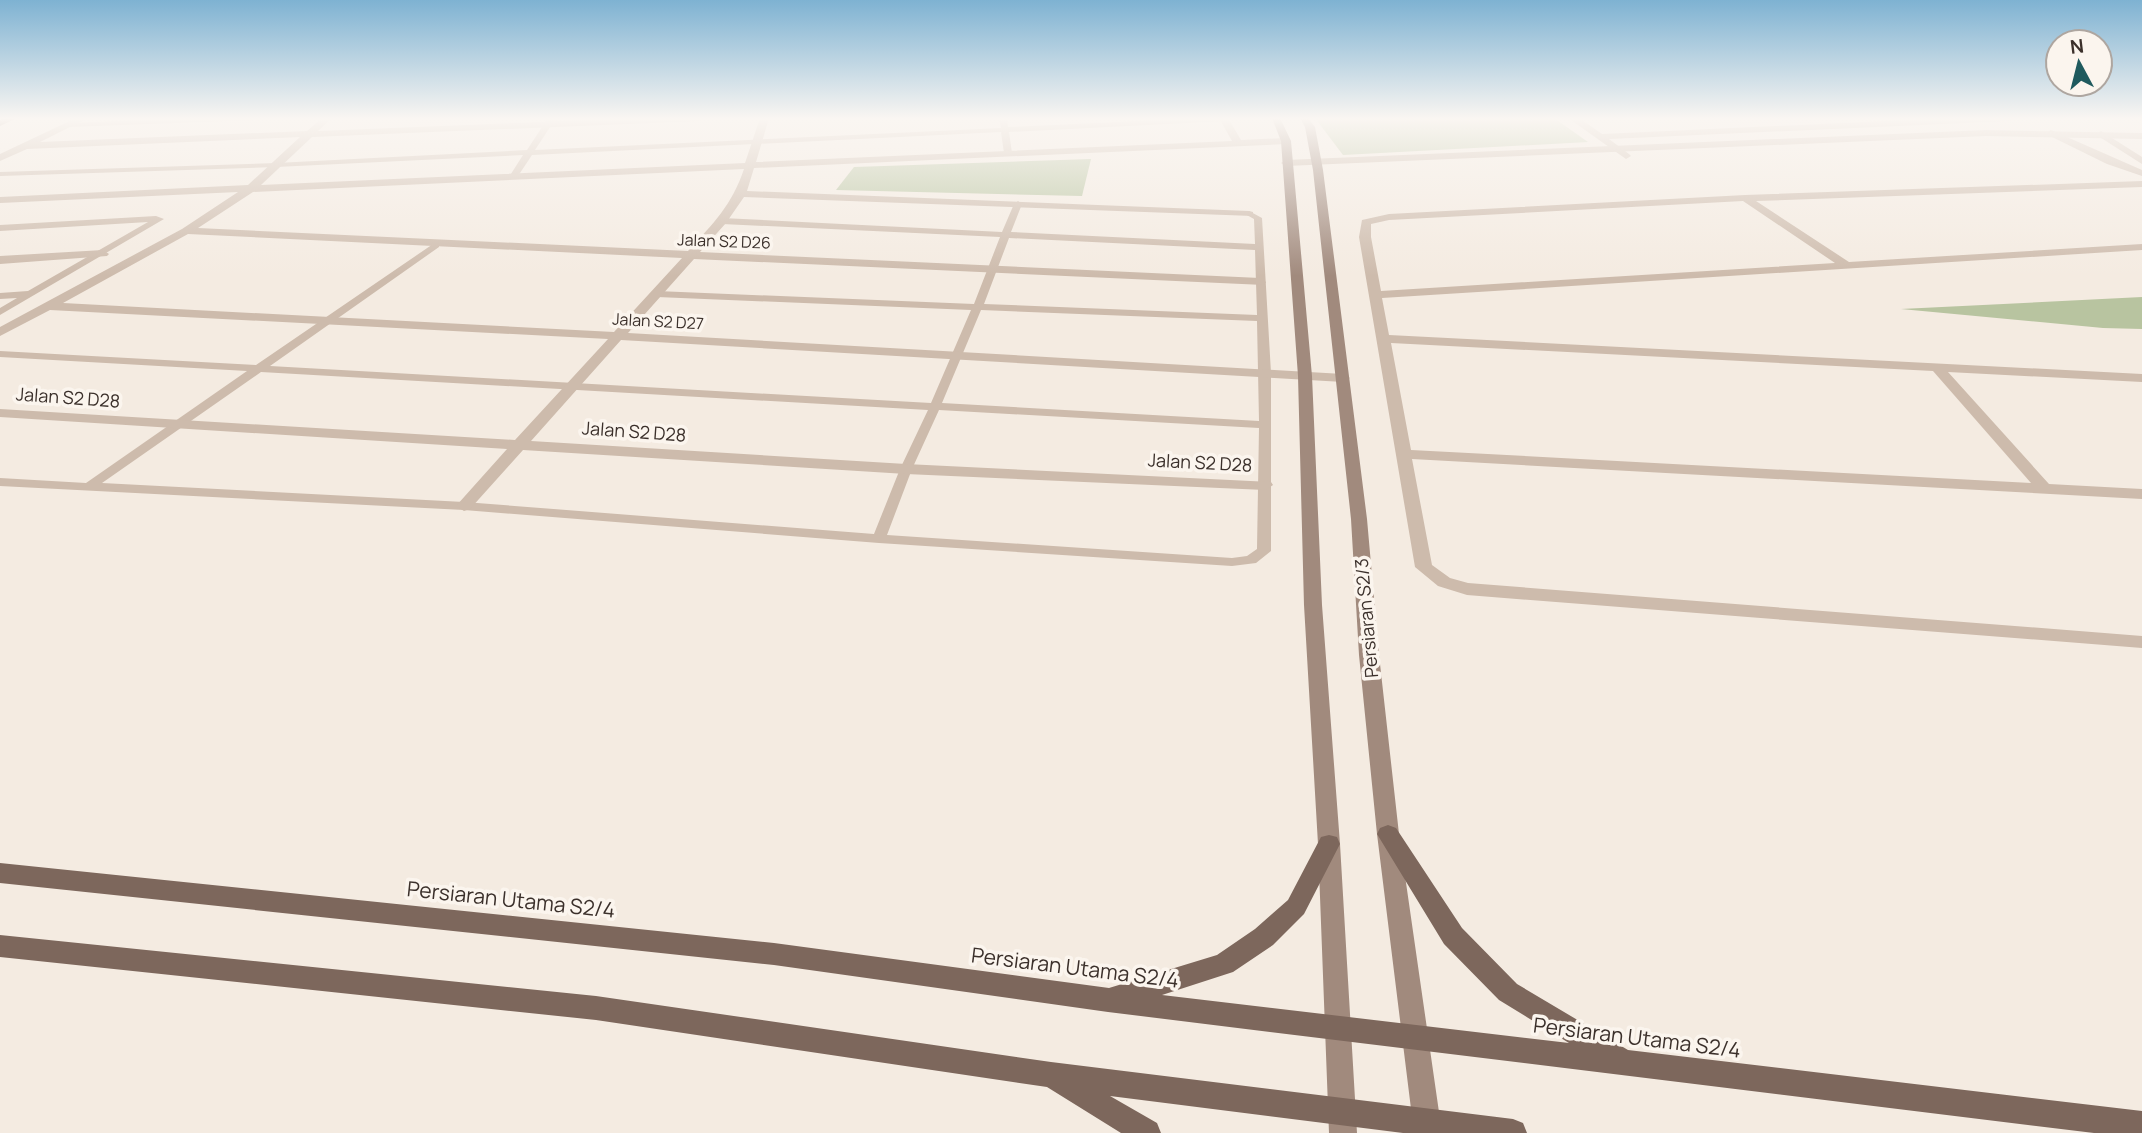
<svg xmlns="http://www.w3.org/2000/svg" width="2142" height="1133" font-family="Manrope,sans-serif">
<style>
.green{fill:#b8c4a0}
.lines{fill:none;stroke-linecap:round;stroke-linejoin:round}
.service{fill:#cdbbac;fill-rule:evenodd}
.minor{fill:#cdbbac;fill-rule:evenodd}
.tertiary{fill:#cdbbac;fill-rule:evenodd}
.secondary{fill:#a18a7d;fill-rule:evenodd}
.primary{fill:#7d675c;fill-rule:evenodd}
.labels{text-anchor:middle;stroke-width:7;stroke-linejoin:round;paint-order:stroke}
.far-street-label{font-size:16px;fill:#3b302b;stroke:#fbf5ee}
.street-label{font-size:18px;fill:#3b302b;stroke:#fbf5ee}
.near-street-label{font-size:21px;fill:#3b302b;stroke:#fbf5ee}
</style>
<rect width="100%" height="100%" fill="#f4ebe1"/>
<g class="green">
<polygon points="1315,118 1554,118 1588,142 1343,155"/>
<polygon points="1091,159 1082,196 836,190 854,167"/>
<polygon points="2142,297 2142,329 2103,328 1901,309"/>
</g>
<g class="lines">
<g class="service">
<polygon points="203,118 263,118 259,120 68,127 64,125 68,123"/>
<polygon points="548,118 556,118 535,150 1001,128 999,118 1007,118 1008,127 1203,118 1229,119 1225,121 1009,132 1012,153 1008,155 1004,153 1001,132 532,155 516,179 513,179 509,177 523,155 276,167 0,176 0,172 276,163 527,150"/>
<path d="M1018 201 1022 204 1011 232 1255 244 1254 219 1245 214 1249 211 1262 218 1271 373V551L1256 563 1232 566 879 543 464 510 0 486V478L86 483 247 371 0 357V351L256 365 436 242 439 243V247L270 366 931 403 971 310 657 297 652 294 657 291 974 304 1000 237 722 224 718 221 722 218 1002 232 1014 204ZM1009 238 1255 250 1257 315 984 304ZM981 310 1257 321 1259 421 942 403ZM261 372 928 410 900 469 874 534 464 502 102 483ZM939 410 1259 428 1257 549 1247 556 1232 558 887 535 912 469Z"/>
<polygon points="156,216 164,219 0,315 0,308 17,298 0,299 0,293 28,291 148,222 0,231 0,225"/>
</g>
<g class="minor">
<path d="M76 118H88L40 142 307 131 322 118H332L318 131 636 118H704L699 121 312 137 261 185 745 163 760 118H769L756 162 1232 141 1219 118H1228L1241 140 1286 138 1291 141 1286 144 754 168 747 191 1249 211 1253 212V216L744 197 726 223 700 252 1260 278 1266 282 1264 285 694 259 628 333 1343 374 1350 378 1343 382 621 340 531 441 906 464 1271 482 1273 485 1265 490 906 474 523 450 470 509 464 511 456 506 507 449 0 417V409L515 440 608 339 50 310 0 336V327L182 229 238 192 0 203V197L248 185 300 137 27 149 0 161V154ZM744 169C732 205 713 224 688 251L198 228 253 192ZM188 234 682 258 614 332 63 303Z"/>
<polygon points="1568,118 1579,118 1602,134 1952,118 2013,118 2008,121 1609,139 1629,154 1631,156 1626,159"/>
<polygon points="2051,130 2142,170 2142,176 2107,164 2048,135 2046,133"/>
<polygon points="2101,131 2142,157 2142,164 2098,136 2096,134"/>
<path d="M2142 181V187L1756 201 1849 262 2142 244V250L1382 298 1389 335 2142 374V382L1948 372 2049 484 2142 489V499L1412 459 1432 565 1450 578 1468 583 2142 636V648L1467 595 1438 586 1415 567 1359 237 1362 220 1389 214 1745 195ZM1743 201 1835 263 1381 291 1371 237V224L1389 220ZM1391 343 1933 371 2031 483 1411 450Z"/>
<polygon points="103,250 109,254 107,256 0,264 0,256"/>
</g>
<polygon class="tertiary" points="1986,130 2142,133 2142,139 1986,136 1286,166 1281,163 1286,160"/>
<g class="secondary">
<polygon points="1272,118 1280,118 1291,141 1312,376 1322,605 1340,844 1357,1133 1329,1133 1318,844 1304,605 1298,376 1281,141"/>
<polygon points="1300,118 1308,118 1315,127 1323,170 1367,519 1379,655 1399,834 1442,1133 1414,1133 1377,834 1359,655 1351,519 1313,170 1305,127"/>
</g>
<g class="primary">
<polygon points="4,118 17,118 0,126 0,120"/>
<polygon points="1388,825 1396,828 1462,928 1517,984 1628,1050 2142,1111 2142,1133 2094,1133 1108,1012 774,965 0,883 0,863 774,943 1109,988 1217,955 1255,929 1288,900 1321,837 1329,835 1337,837 1340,844 1304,914 1273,945 1233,972 1162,995 1569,1043 1499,1000 1444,944 1377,834 1380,828"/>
<polygon points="0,935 596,996 1051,1062 1513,1119 1523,1123 1527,1133 1403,1133 1110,1096 1157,1123 1161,1133 1121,1133 1047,1087 596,1020 0,957"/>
</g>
</g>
<linearGradient id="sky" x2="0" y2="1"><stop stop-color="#7eb2d2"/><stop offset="0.43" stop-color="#faf6f2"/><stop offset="1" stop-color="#faf6f2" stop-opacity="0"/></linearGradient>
<rect width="2142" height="276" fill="url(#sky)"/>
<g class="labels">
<g class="far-street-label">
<text transform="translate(724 241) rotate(2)" y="6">Jalan S2 D26</text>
<text transform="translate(658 321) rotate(3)" y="6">Jalan S2 D27</text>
</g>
<g class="street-label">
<text transform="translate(68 398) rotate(4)" y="6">Jalan S2 D28</text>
<text transform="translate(634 432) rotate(4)" y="6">Jalan S2 D28</text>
<text transform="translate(1200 463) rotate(3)" y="6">Jalan S2 D28</text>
<text transform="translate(1367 618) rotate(-95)" y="6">Persiaran S2/3</text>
</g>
<g class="near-street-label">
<text transform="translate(511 900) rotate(6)" y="7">Persiaran Utama S2/4</text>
<text transform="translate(1075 968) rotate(7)" y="7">Persiaran Utama S2/4</text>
<text transform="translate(1637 1038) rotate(7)" y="7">Persiaran Utama S2/4</text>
</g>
</g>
<g transform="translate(2079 63) rotate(353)"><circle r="33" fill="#fbf5ee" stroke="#aea6a0" stroke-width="2"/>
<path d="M0-5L12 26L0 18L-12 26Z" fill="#1f5a5e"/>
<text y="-10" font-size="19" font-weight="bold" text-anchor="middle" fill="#3b302b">N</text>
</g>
</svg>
